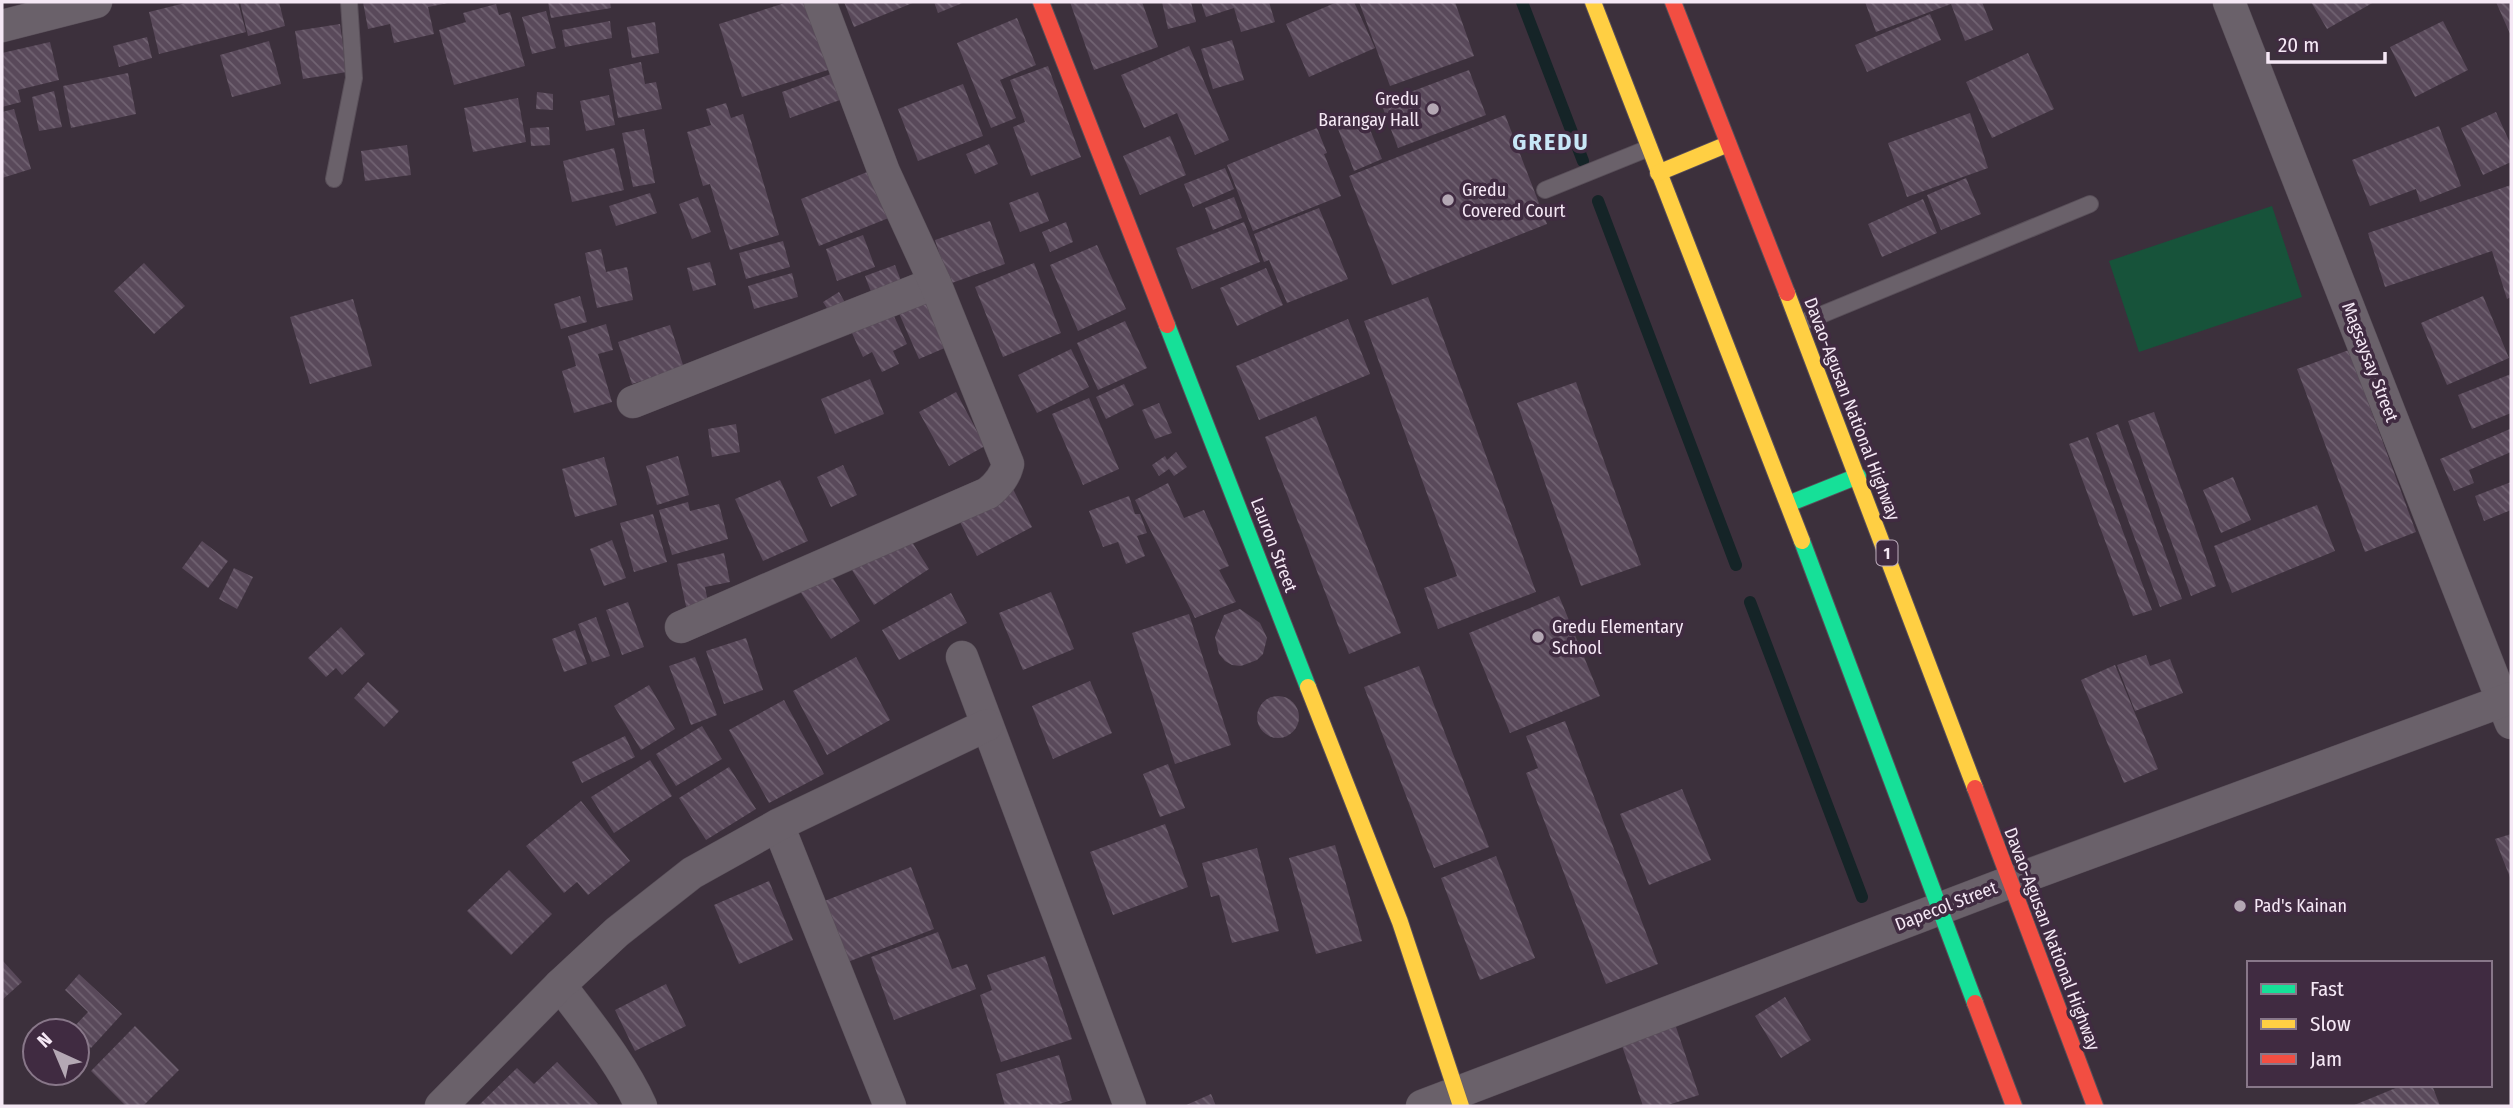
<svg xmlns="http://www.w3.org/2000/svg" width="2513" height="1108" font-family="'Fira Sans Condensed',sans-serif">
<style>
.park{fill:#17533a}
.lines{fill:none;stroke-linecap:round;stroke-linejoin:round}
.stream{stroke:#152427;stroke-width:12}
.building{fill:url(#building-back-hatch)}
.lane-casing{stroke:#594f59;stroke-width:18}
.street-casing{stroke:#594f59;stroke-width:33}
.fast-casing{stroke:#594f59;stroke-width:18}
.slow-casing{stroke:#594f59;stroke-width:18}
.jam-casing{stroke:#594f59;stroke-width:18}
.lane{stroke:#6a616a;stroke-width:16}
.street{stroke:#6a616a;stroke-width:32}
.fast{stroke:#16e098;stroke-width:16}
.slow{stroke:#ffcf43;stroke-width:16}
.jam{stroke:#f24e42;stroke-width:16}
.poi-dot{fill:#b4a8b4;stroke:#402b41;stroke-width:2.5}
.labels{text-anchor:middle;stroke-width:7;stroke-linejoin:round;paint-order:stroke}
.shield{fill:#402b41;stroke:#bfafbf;stroke-width:2}
.shield-label{font-size:16px;font-weight:bold;fill:#f5e8f5}
.poi-label{font-size:18px;fill:#f5e8f5;stroke:#402b41;text-anchor:start}
.street-label{font-size:18px;fill:#f5e8f5;stroke:#402b41}
.district-label{font-size:24px;font-weight:bold;letter-spacing:2px;fill:#c7e6f7;stroke:#402b41}
</style>
<defs>
<pattern id="building-back-hatch" width="6" height="6" patternUnits="userSpaceOnUse" patternTransform="scale(1.75)"><rect width="6" height="6" fill="#59495a"/><path d="M-1 5l2 2M0 0l6 6M5-1l2 2" fill="none" stroke="#716372"/></pattern>
</defs>
<rect width="100%" height="100%" fill="#3c303c"/>
<polygon class="park" points="2272,206 2302,297 2139,352 2109,261"/>
<g class="lines">
<g class="stream">
<polyline points="1522,2 1583,161"/>
<polyline points="1598,201 1736,565"/>
<polyline points="1750,602 1862,897"/>
</g>
</g>
<g class="building">
<polygon points="189,2 238,2 246,32 159,54 149,12"/>
<polygon points="240,2 279,2 285,26 248,36"/>
<polygon points="363,2 448,2 448,3 428,7 434,34 394,43 390,24 368,29"/>
<polygon points="548,2 610,2 611,8 551,18"/>
<polygon points="788,2 810,2 831,69 742,97 719,24"/>
<polygon points="844,2 915,2 854,27"/>
<polygon points="934,2 965,2 938,13"/>
<polygon points="1070,2 1142,2 1158,47 1094,70"/>
<polygon points="1162,2 1191,2 1196,22 1168,29"/>
<polygon points="1201,2 1269,2 1275,22 1241,32 1234,8 1206,17"/>
<polygon points="1337,2 1354,2 1375,48 1309,77 1286,24"/>
<polygon points="1359,2 1455,2 1474,56 1390,86"/>
<polygon points="1865,2 1982,2 1993,30 1965,41 1951,4 1876,32"/>
<polygon points="2311,2 2374,2 2327,29"/>
<polygon points="2496,2 2511,2 2511,36"/>
<polygon points="496,4 499,15 510,12 525,66 454,85 439,30 466,22 463,13"/>
<polygon points="546,11 556,48 532,54 522,17"/>
<polygon points="1930,14 1941,40 1867,72 1855,45"/>
<polygon points="1017,18 1036,65 1000,80 1016,118 991,128 957,43"/>
<polygon points="610,21 612,38 565,47 562,30"/>
<polygon points="2443,21 2468,70 2415,97 2390,47"/>
<polygon points="655,22 659,53 632,58 627,27"/>
<polygon points="340,24 347,72 303,79 295,31"/>
<polygon points="147,37 152,58 119,67 113,46"/>
<polygon points="1232,40 1244,80 1213,89 1201,49"/>
<polygon points="269,41 281,84 232,97 220,55"/>
<polygon points="50,42 59,80 18,90 21,102 2,107 2,53"/>
<polygon points="1189,46 1229,140 1195,155 1177,113 1144,128 1121,75"/>
<polygon points="2028,53 2054,109 1992,138 1966,82"/>
<polygon points="641,62 645,84 656,82 662,109 618,118 609,69"/>
<polygon points="1048,66 1081,157 1031,176 1013,127 1025,122 1010,80"/>
<polygon points="1469,70 1486,115 1398,148 1381,103"/>
<polygon points="128,73 136,114 71,128 63,86"/>
<polygon points="831,74 840,100 790,118 782,92"/>
<polygon points="963,84 983,136 918,161 898,109"/>
<polygon points="54,91 62,127 39,131 32,97"/>
<polygon points="537,92 553,94 553,110 536,109"/>
<polygon points="609,95 615,125 586,131 580,101"/>
<polygon points="518,98 526,142 473,152 464,108"/>
<polygon points="726,103 731,118 743,114 779,235 730,250 710,184 703,186 687,132 711,125 706,109"/>
<polygon points="14,109 31,169 2,178 2,112"/>
<polygon points="2496,112 2511,145 2511,162 2483,175 2461,128"/>
<polygon points="1970,113 1988,168 1907,197 1888,143"/>
<polygon points="1364,115 1382,159 1354,171 1337,126"/>
<polygon points="1505,115 1547,224 1392,285 1349,176"/>
<polygon points="2439,126 2461,186 2420,202 2416,189 2370,206 2352,160"/>
<polygon points="549,127 550,145 531,146 530,128"/>
<polygon points="1317,128 1327,153 1324,154 1341,196 1253,231 1227,165"/>
<polygon points="644,129 655,183 633,187 622,133"/>
<polygon points="1170,136 1186,175 1140,195 1123,156"/>
<polygon points="989,144 998,164 975,174 966,154"/>
<polygon points="407,145 411,175 365,181 361,151"/>
<polygon points="614,148 624,190 572,202 563,161"/>
<polygon points="1225,168 1234,189 1193,207 1184,184"/>
<polygon points="872,170 891,217 819,246 801,199"/>
<polygon points="1966,178 1981,214 1941,230 1927,195"/>
<polygon points="2511,185 2511,297 2507,299 2492,251 2385,287 2368,233"/>
<polygon points="1038,192 1049,221 1020,232 1009,203"/>
<polygon points="650,193 657,213 616,226 609,206"/>
<polygon points="698,197 711,232 692,239 679,204"/>
<polygon points="1234,197 1242,218 1213,230 1205,208"/>
<polygon points="1923,199 1937,233 1882,257 1868,224"/>
<polygon points="1319,208 1348,279 1287,303 1269,260 1264,262 1254,234"/>
<polygon points="990,221 1005,264 949,284 935,240"/>
<polygon points="1066,222 1073,242 1050,252 1042,232"/>
<polygon points="1244,222 1260,262 1192,289 1176,248"/>
<polygon points="863,235 875,267 837,281 826,249"/>
<polygon points="783,241 790,267 746,279 739,253"/>
<polygon points="1097,245 1126,309 1078,331 1050,265"/>
<polygon points="601,249 606,272 627,267 633,300 597,308 585,253"/>
<polygon points="710,262 716,285 693,291 687,268"/>
<polygon points="144,263 185,306 154,334 114,291"/>
<polygon points="1034,263 1061,333 1003,357 975,287"/>
<polygon points="895,265 906,294 876,305 865,276"/>
<polygon points="1266,268 1283,305 1237,326 1220,288"/>
<polygon points="792,273 798,297 754,309 748,286"/>
<polygon points="839,292 847,306 832,316 823,302"/>
<polygon points="580,296 587,322 561,329 554,304"/>
<polygon points="2483,296 2509,358 2447,385 2421,323"/>
<polygon points="1428,297 1536,592 1438,629 1424,588 1457,576 1364,321"/>
<polygon points="353,299 372,366 310,384 290,317"/>
<polygon points="925,299 947,347 919,359 898,311"/>
<polygon points="892,312 907,344 893,351 899,364 882,372 872,352 863,357 851,331"/>
<polygon points="1348,319 1370,374 1259,420 1236,366"/>
<polygon points="1125,321 1147,368 1098,390 1077,343"/>
<polygon points="606,324 613,350 598,354 612,402 574,413 562,371 576,366 568,336"/>
<polygon points="670,325 684,368 632,384 618,342"/>
<polygon points="1071,349 1089,387 1037,413 1018,375"/>
<polygon points="2349,350 2416,532 2365,552 2297,369"/>
<polygon points="2511,374 2511,413 2472,429 2458,395"/>
<polygon points="870,379 884,414 835,434 821,399"/>
<polygon points="1576,382 1641,565 1581,586 1517,403"/>
<polygon points="1124,384 1134,405 1106,419 1096,397"/>
<polygon points="956,392 985,446 949,466 919,412"/>
<polygon points="1089,398 1119,469 1083,485 1052,414"/>
<polygon points="1159,403 1172,433 1155,439 1142,410"/>
<polygon points="2154,412 2216,586 2191,596 2128,421"/>
<polygon points="1316,416 1401,633 1349,654 1265,437"/>
<polygon points="736,424 740,452 712,457 708,429"/>
<polygon points="2118,424 2182,599 2160,607 2096,433"/>
<polygon points="2510,429 2511,452 2469,470 2474,483 2454,491 2440,459"/>
<polygon points="2088,437 2152,610 2133,616 2069,444"/>
<polygon points="1176,452 1187,467 1174,476 1169,469 1159,476 1152,465 1165,456 1167,460"/>
<polygon points="678,456 689,495 657,505 646,466"/>
<polygon points="604,457 617,505 575,517 562,469"/>
<polygon points="843,465 857,495 831,507 817,477"/>
<polygon points="2233,477 2251,520 2221,533 2203,490"/>
<polygon points="780,480 808,541 763,561 735,499"/>
<polygon points="2511,482 2511,510 2484,521 2475,496"/>
<polygon points="1168,483 1184,518 1204,510 1229,566 1219,570 1236,602 1195,618 1135,500"/>
<polygon points="1012,487 1032,527 977,556 957,516"/>
<polygon points="1129,496 1135,514 1140,514 1147,533 1137,536 1145,556 1126,564 1118,542 1103,547 1089,511"/>
<polygon points="688,502 690,511 719,504 728,539 672,555 659,510"/>
<polygon points="2317,505 2335,551 2232,593 2214,546"/>
<polygon points="653,514 667,562 634,572 620,523"/>
<polygon points="907,534 929,569 874,605 852,570"/>
<polygon points="612,540 626,578 604,586 590,549"/>
<polygon points="202,541 228,561 208,588 182,568"/>
<polygon points="724,553 730,582 705,587 709,607 687,611 677,564"/>
<polygon points="234,568 253,577 237,609 219,599"/>
<polygon points="827,569 860,621 831,639 798,588"/>
<polygon points="1051,592 1074,649 1023,670 999,613"/>
<polygon points="951,593 967,623 899,660 882,630"/>
<polygon points="1559,596 1600,696 1510,733 1469,633"/>
<polygon points="628,602 644,647 622,655 606,610"/>
<polygon points="1240,609 1260,623 1267,638 1263,654 1257,660 1241,666 1232,665 1225,661 1219,654 1215,637 1224,615"/>
<polygon points="1189,614 1231,745 1175,764 1132,633"/>
<polygon points="596,617 610,656 592,662 578,624"/>
<polygon points="341,627 365,654 342,675 336,668 326,677 308,658"/>
<polygon points="575,630 587,664 564,672 552,639"/>
<polygon points="746,638 763,690 724,704 706,651"/>
<polygon points="2146,655 2150,666 2170,659 2183,693 2135,711 2117,665"/>
<polygon points="695,657 717,715 691,725 669,666"/>
<polygon points="856,657 890,720 827,755 793,691"/>
<polygon points="2115,665 2158,769 2124,783 2081,680"/>
<polygon points="1419,666 1489,847 1434,868 1364,687"/>
<polygon points="1090,681 1112,733 1053,759 1032,706"/>
<polygon points="368,682 399,711 384,727 354,698"/>
<polygon points="649,685 675,729 641,750 614,706"/>
<circle cx="1278" cy="717" r="21"/>
<polygon points="784,700 824,774 769,803 729,730"/>
<polygon points="1565,721 1658,964 1606,984 1526,773 1538,768 1526,736"/>
<polygon points="702,726 722,759 676,786 656,754"/>
<polygon points="625,736 635,757 582,783 572,762"/>
<polygon points="650,760 672,796 614,833 591,797"/>
<polygon points="1168,764 1185,808 1160,817 1143,774"/>
<polygon points="729,767 756,809 706,840 679,798"/>
<polygon points="1682,789 1711,860 1649,885 1620,814"/>
<polygon points="581,801 630,861 588,895 577,882 564,893 526,846"/>
<polygon points="1165,824 1188,887 1113,915 1090,852"/>
<polygon points="2511,834 2511,880 2495,839"/>
<polygon points="1335,845 1362,941 1316,954 1289,858"/>
<polygon points="1257,848 1279,931 1232,943 1219,895 1211,897 1202,863"/>
<polygon points="1496,856 1535,958 1480,980 1441,878"/>
<polygon points="911,867 934,929 845,963 822,902"/>
<polygon points="509,870 552,914 511,955 467,911"/>
<polygon points="769,881 793,940 739,964 714,905"/>
<polygon points="938,932 952,969 967,964 976,989 894,1020 871,957"/>
<polygon points="1045,956 1072,1039 1001,1062 980,995 992,990 987,975"/>
<polygon points="2,960 22,982 2,1000"/>
<polygon points="79,974 122,1014 91,1048 77,1036 77,1031 70,1031 88,1012 65,990"/>
<polygon points="666,984 686,1026 635,1051 615,1010"/>
<polygon points="1785,997 1811,1040 1781,1058 1755,1016"/>
<polygon points="1675,1024 1699,1095 1665,1106 1643,1106 1621,1043"/>
<polygon points="135,1026 179,1070 143,1106 126,1106 91,1071"/>
<polygon points="1059,1055 1072,1100 1053,1106 1005,1106 996,1074"/>
<polygon points="557,1062 598,1104 595,1106 478,1106 517,1068 534,1084"/>
<polygon points="2403,1085 2432,1085 2440,1106 2352,1106"/>
<polygon points="1211,1094 1216,1106 1184,1106"/>
</g>
<g class="lines">
<defs>
<g id="lane">
<polyline points="334,179 354,78 349,2"/>
<polyline points="1545,190 1649,148"/>
<polyline points="1799,324 2090,204"/>
</g>
<g id="street">
<polyline points="2229,2 2511,723"/>
<polyline points="2,26 96,2"/>
<polyline points="633,402 935,283"/>
<path d="M681 627 988 493C998 485 1005 477 1008 464L935 283 884 172 820 2"/>
<polyline points="962,657 1130,1106"/>
<polyline points="778,825 890,1106"/>
<path d="M560 985C589 1024 621 1062 641 1106"/>
<polyline points="441,1106 560,985 617,932 692,873 778,825 987,725"/>
<polyline points="1422,1106 2010,882 2511,698"/>
</g>
<g id="fast">
<polyline points="1167,325 1308,687"/>
<polyline points="1788,504 1858,476"/>
<polyline points="1802,541 1975,1003"/>
</g>
<g id="slow">
<polyline points="1593,2 1802,541"/>
<polyline points="1658,173 1728,144"/>
<polyline points="1787,293 1975,788"/>
<polyline points="1308,687 1400,922 1461,1106"/>
</g>
<g id="jam">
<polyline points="1041,2 1167,325"/>
<polyline points="1673,2 1787,293"/>
<polyline points="1975,788 2095,1106"/>
<polyline points="1975,1003 2014,1106"/>
</g>
</defs>
<use href="#lane" class="lane-casing"/>
<use href="#street" class="street-casing"/>
<use href="#fast" class="fast-casing"/>
<use href="#slow" class="slow-casing"/>
<use href="#jam" class="jam-casing"/>
<use href="#lane" class="lane"/>
<use href="#street" class="street"/>
<use href="#fast" class="fast"/>
<use href="#slow" class="slow"/>
<use href="#jam" class="jam"/>
</g>
<g class="poi-dot">
<circle cx="1433" cy="109" r="7"/>
<circle cx="1448" cy="200" r="7"/>
<circle cx="1538" cy="637" r="7"/>
<circle cx="2240" cy="906" r="7"/>
</g>
<g class="labels">
<rect class="shield" x="1876.5" y="540.5" width="21" height="25" rx="5"/>
<g class="shield-label">
<text x="1887" y="559">1</text>
</g>
<g class="poi-label">
<text x="1419" y="105" text-anchor="end">Gredu<tspan x="1419" dy="21">Barangay Hall</tspan></text>
<text x="1462" y="196">Gredu<tspan x="1462" dy="21">Covered Court</tspan></text>
<text x="1552" y="633">Gredu Elementary<tspan x="1552" dy="21">School</tspan></text>
<text x="2254" y="912">Pad's Kainan</text>
</g>
<g class="street-label">
<text transform="translate(2370 362) rotate(69)" y="6">Magsaysay Street</text>
<text transform="translate(1852 409) rotate(69)" y="6">Davao-Agusan National Highway</text>
<text transform="translate(1274 545) rotate(69)" y="6">Lauron Street</text>
<text transform="translate(1946 906) rotate(-21)" y="6">Dapecol Street</text>
<text transform="translate(2052 939) rotate(69)" y="6">Davao-Agusan National Highway</text>
</g>
<g class="district-label">
<text x="1551" y="150">GREDU</text>
</g>
</g>
<rect width="2513" height="1108" fill="none" stroke="#f5e8f5" stroke-width="7"/>
<rect x="2247" y="961" width="245" height="126" fill="#402b41" stroke="#887789" stroke-width="2"/>
<rect x="2261" y="984" width="35" height="10" fill="#16e098" stroke="#887789" stroke-width="2"/>
<text x="2310" y="996" font-size="21" fill="#f5e8f5">Fast</text>
<rect x="2261" y="1019" width="35" height="10" fill="#ffcf43" stroke="#887789" stroke-width="2"/>
<text x="2310" y="1031" font-size="21" fill="#f5e8f5">Slow</text>
<rect x="2261" y="1054" width="35" height="10" fill="#f24e42" stroke="#887789" stroke-width="2"/>
<text x="2310" y="1066" font-size="21" fill="#f5e8f5">Jam</text>
<g transform="translate(56 1052) rotate(316)"><circle r="33" fill="#402b41" stroke="#887789" stroke-width="2"/>
<path d="M0-5L12 26L0 18L-12 26Z" fill="#b4a8b4"/>
<text y="-10" font-size="19" font-weight="bold" text-anchor="middle" fill="#f5e8f5">N</text>
</g>
<path d="M2268 52v10h117v-10" fill="none" stroke="#f5e8f5" stroke-width="3.5"/>
<text x="2278" y="52" font-size="21" fill="#f5e8f5" stroke="#402b41" stroke-width="5" paint-order="stroke">20 m</text>
</svg>
